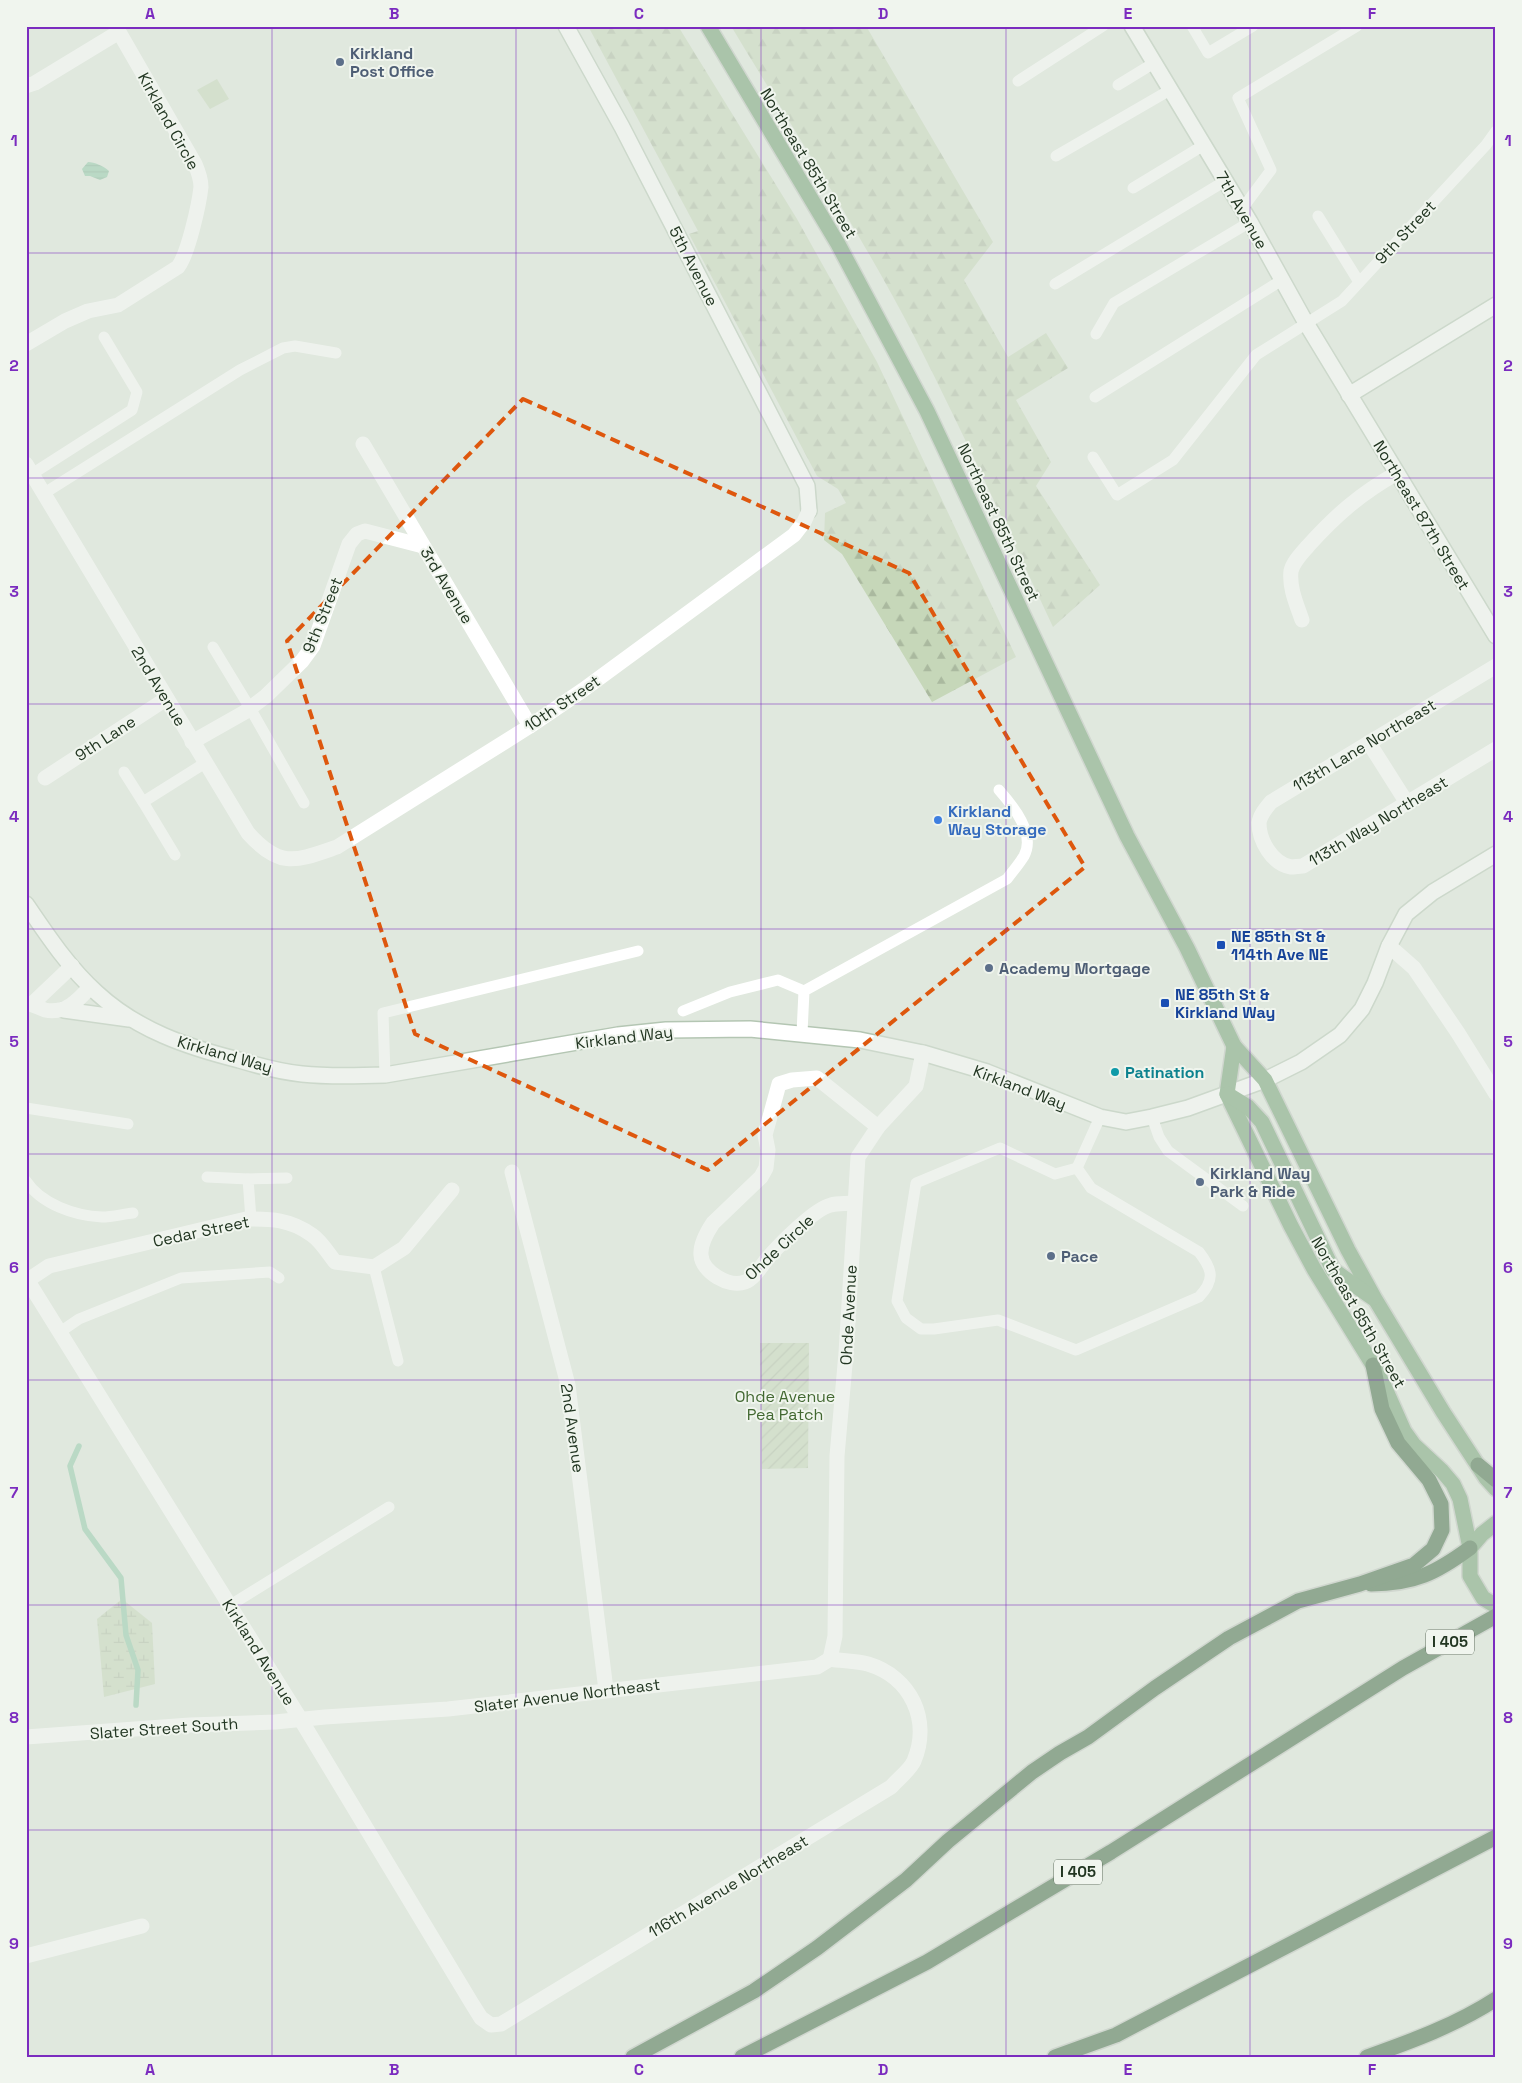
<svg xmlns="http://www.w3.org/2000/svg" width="1522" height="2083" font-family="'Space Grotesk',sans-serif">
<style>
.green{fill:#c6d7b9}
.forest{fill:url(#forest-firs)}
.wetland{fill:url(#wetland-marsh)}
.garden{fill:url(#garden-furrows)}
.water{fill:url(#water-rules)}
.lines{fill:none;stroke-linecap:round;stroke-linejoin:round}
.stream{stroke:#8cc8a7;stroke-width:5.5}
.secondary-casing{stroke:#b4c6b3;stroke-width:18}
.primary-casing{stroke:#bdc3bd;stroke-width:18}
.highway-casing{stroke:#bdc3bd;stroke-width:18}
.lane{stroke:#fff;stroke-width:11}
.street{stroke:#fff;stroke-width:15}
.secondary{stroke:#fff;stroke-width:15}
.primary{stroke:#68996a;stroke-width:15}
.highway{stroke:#315e35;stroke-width:15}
.marked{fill:none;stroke:#de570d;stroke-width:4;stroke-dasharray:10 6;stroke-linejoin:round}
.grid{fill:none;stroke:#7b2cbf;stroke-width:1;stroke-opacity:0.55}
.service-dot{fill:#5c6f8a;stroke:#f0f5ee;stroke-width:2}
.shop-dot{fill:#3f7fe0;stroke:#f0f5ee;stroke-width:2}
.transit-dot{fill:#1a4fb4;stroke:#f0f5ee;stroke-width:2}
.culture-dot{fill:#0f9aa8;stroke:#f0f5ee;stroke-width:2}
.labels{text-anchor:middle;stroke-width:4;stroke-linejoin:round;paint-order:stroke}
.shield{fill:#f0f5ee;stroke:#606f5f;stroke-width:1}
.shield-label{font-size:15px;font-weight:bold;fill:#223622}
.service-label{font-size:16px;font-weight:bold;fill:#4e5e75;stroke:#f0f5ee;text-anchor:start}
.street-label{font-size:16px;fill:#223622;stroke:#f0f5ee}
.shop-label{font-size:16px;font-weight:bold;fill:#366cbe;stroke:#f0f5ee;text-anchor:start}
.transit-label{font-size:16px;font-weight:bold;fill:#164399;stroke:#f0f5ee;text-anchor:start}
.culture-label{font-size:16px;font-weight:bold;fill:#0d838f;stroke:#f0f5ee;text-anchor:start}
.park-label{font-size:16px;fill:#426831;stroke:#f0f5ee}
.neatline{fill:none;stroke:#7b2cbf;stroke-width:2}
.grid-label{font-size:16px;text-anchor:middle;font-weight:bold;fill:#7b2cbf}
</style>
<defs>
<pattern id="forest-firs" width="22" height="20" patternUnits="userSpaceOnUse" patternTransform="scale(1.25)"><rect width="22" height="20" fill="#c6d7b9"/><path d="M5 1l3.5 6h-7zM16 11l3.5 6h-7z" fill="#aab99f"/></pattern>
<pattern id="wetland-marsh" width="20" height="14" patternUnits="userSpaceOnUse" patternTransform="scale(1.25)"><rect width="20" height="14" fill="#c6d7b9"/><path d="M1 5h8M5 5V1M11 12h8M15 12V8" fill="none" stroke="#aab99f"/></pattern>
<pattern id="garden-furrows" width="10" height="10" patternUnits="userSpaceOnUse" patternTransform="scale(1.25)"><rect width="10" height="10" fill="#c6d7b9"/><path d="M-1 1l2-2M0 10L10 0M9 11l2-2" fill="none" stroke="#aab99f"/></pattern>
<pattern id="water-rules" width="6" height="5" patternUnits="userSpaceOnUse" patternTransform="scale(1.25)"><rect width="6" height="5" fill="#8cc8a7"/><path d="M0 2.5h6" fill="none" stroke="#78ac8f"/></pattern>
</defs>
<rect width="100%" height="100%" fill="#e0e8de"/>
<polygon class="green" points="217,79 229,99 210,109 197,90"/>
<g class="forest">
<polygon points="588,26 678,26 797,219 877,362 1016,657 932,702 842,554 824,540 825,513 846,503 838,489 817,476 689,234 698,231"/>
<path d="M731 26H866L993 242 964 280 1008 357 1046 333 1068 368 1016 400 1051 462 1036 486 1100 585 1053 627C1007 529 963 432 914 336 859 230 793 129 731 26Z"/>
</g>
<polygon class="wetland" points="122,1599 152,1623 155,1684 104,1697 97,1619"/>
<polygon class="garden" points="760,1343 809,1343 808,1468 762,1469"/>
<path class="water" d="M88 162C94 162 104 166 109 171L107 177 100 180 90 176H85L82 169Z"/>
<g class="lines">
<polyline class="stream" points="79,1446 70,1466 85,1529 121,1578 126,1635 138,1670 136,1705"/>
<defs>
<g id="secondary">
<polyline points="566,26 622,127 807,486 809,511"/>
<polyline points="1132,26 1250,222 1306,323 1496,636"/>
<polyline points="1349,395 1496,305"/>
<path d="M26 904C47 935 69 968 97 993 137 1030 187 1047 239 1060 259 1066 281 1072 302 1074 329 1077 357 1076 385 1075L618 1035 666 1030 750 1029 860 1040 923 1053 987 1072 1100 1117 1126 1122 1152 1117 1188 1108 1265 1080 1301 1062 1340 1035 1362 1009 1375 983 1389 946 1406 914 1433 892 1496 854"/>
<polyline points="64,1010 129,1019"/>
</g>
<g id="primary">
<polyline points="708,26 838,244 927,411 1127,836 1187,948 1234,1046 1265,1080 1348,1250 1375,1299 1443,1412 1486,1478 1496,1489"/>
<polyline points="1234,1046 1227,1094 1291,1226 1314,1269 1373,1365 1384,1386 1404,1431 1414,1445 1442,1471 1453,1484 1460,1499 1470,1548 1470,1576 1483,1598 1496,1606"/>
<polyline points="1227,1094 1248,1107 1262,1122 1333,1270 1373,1298"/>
<polyline points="1470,1548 1482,1534 1496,1523"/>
</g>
<g id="highway">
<polyline points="1478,1465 1496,1480"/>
<path d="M1371 1584C1414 1584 1436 1573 1470 1548"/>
<polyline points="633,2057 754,1991 817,1948 906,1880 948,1841 1032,1772 1060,1753 1088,1737 1155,1688 1229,1638 1298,1601 1360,1584 1414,1565 1433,1549 1442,1530 1441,1504 1429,1480 1398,1443 1382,1409 1373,1365"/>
<polyline points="742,2057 927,1962 1111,1852 1403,1668 1496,1616"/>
<polyline points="1055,2057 1116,2035 1496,1837"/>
<path d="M1367 2057C1412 2041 1456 2025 1496 1999"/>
</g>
</defs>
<use href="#secondary" class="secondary-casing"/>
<use href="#primary" class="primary-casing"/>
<use href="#highway" class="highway-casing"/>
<g class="lane">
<polyline points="1192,26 1208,53 1253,26"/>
<polyline points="1018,81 1103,26"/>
<polyline points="1118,85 1154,63"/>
<polyline points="1056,156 1170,90"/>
<polyline points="1133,188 1204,145"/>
<polyline points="1242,209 1271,170 1238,98 1357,26"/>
<polyline points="1318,216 1359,282"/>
<polyline points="1055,284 1225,181"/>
<polyline points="1096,334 1114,303 1250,222"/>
<polyline points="1095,397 1282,280"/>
<polyline points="1093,457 1117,495 1173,460 1256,355 1342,301 1486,145 1496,131"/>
<polyline points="32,474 132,410 137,392 104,337"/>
<polyline points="43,494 240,370 283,348 295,346 336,353"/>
<polyline points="213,647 250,708 304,803"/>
<polyline points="124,772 143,802"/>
<polyline points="175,855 143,802 205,763"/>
<polyline points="683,1011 730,992 778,980 804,991"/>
<path d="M802 1033 804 991 1007 879C1013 871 1019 864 1024 856 1036 834 1013 806 999 790"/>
<polyline points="385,1075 383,1013 638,951"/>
<polyline points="26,1108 128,1124"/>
<polyline points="1152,1117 1159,1137 1168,1151 1243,1206"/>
<path d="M1077 1168 1091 1188 1199 1252C1213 1270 1215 1280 1199 1297L1076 1350 998 1320 934 1329H921L906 1318 897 1301 916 1183 1000 1148 1055 1174 1077 1168 1100 1117"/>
<polyline points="207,1177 248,1179"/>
<path d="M26 1181C41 1204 75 1216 102 1217 112 1217 123 1214 133 1213"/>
<polyline points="251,1219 248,1179 287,1178"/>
<polyline points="374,1267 398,1361"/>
<polyline points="60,1332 79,1319 181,1278 270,1272 279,1278"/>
<polyline points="229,1606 389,1507"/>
</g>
<g class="street">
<path d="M26 86 35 83 119 32 195 164C198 171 201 179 201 187 199 205 188 254 178 267L118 305 88 311 65 321 26 344"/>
<polyline points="363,444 530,726"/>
<path d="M26 464 248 833C280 869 296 861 337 847L530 726 583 690 794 535 804 522 809 511"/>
<path d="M1302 620C1297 605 1289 588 1291 571 1293 562 1302 553 1308 546 1336 515 1360 494 1397 473"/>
<path d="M1496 666 1271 802C1266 808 1260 815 1259 823 1259 840 1272 864 1291 867 1295 867 1299 866 1303 866L1496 749"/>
<polyline points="192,742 245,712 266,696 302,661 313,646 349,544 357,534 365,531 423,546"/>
<polyline points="1369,743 1407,803"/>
<polyline points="45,778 166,699"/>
<polyline points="1389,946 1414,968 1458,1033 1496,1094"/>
<path d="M26 1003C33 1004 39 1008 45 1010 65 1014 78 1001 90 987"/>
<polyline points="32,1004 72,966"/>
<polyline points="512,1172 568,1385 606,1690"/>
<path d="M854 1203C846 1204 838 1203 831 1205 815 1208 778 1246 767 1259 761 1266 754 1279 745 1282 729 1288 702 1272 701 1255 700 1244 707 1232 713 1223L761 1177 766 1168 768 1150 765 1135 779 1084 792 1080 817 1078 878 1127"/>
<path d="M26 1278 301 1720 471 2002 481 2018 491 2025 501 2024 891 1787C898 1779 910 1770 914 1761 931 1720 911 1677 868 1664 857 1661 842 1661 830 1659"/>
<path d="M28 1280 49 1266 246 1219C271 1219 290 1219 312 1235 321 1241 328 1253 335 1262L374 1267 404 1248 452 1190"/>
<polyline points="830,1659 835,1636 837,1456 846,1353 858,1157 878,1127 916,1086 923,1053"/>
<polyline points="26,1737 190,1725 275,1722 325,1717 448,1709 817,1667 830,1659"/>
<polyline points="26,1956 142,1926"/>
</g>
<use href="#secondary" class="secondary"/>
<use href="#primary" class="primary"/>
<use href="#highway" class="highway"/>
</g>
<path d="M0 0H1522V2083H0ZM523 399 909 573 1085 867 708 1170 415 1034 287 641Z" fill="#e0e8de" fill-opacity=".55" fill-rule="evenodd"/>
<path class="marked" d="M523 399 909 573 1085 867 708 1170 415 1034 287 641Z"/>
<path class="grid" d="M272 26V2057M516 26V2057M761 26V2057M1006 26V2057M1250 26V2057M26 253H1496M26 478H1496M26 704H1496M26 929H1496M26 1154H1496M26 1380H1496M26 1605H1496M26 1830H1496"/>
<g class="service-dot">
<circle cx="340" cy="62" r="5"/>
<circle cx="989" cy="968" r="5"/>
<circle cx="1200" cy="1182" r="5"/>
<circle cx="1051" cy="1256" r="5"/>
</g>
<circle class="shop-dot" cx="938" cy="820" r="5"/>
<g class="transit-dot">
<rect x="1216" y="940" width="10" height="10" rx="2.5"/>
<rect x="1160" y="998" width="10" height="10" rx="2.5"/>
</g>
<circle class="culture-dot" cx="1115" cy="1072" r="5"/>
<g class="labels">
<g class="shield">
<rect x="1426" y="1629.5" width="48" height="25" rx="4"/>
<rect x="1054" y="1859.5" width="48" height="25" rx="4"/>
</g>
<g class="shield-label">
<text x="1450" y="1647">I 405</text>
<text x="1078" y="1877">I 405</text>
</g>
<g class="service-label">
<text x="350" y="59">Kirkland<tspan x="350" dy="18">Post Office</tspan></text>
<text x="999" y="974">Academy Mortgage</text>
<text x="1210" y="1179">Kirkland Way<tspan x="1210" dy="18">Park &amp; Ride</tspan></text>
<text x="1061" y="1262">Pace</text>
</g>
<g class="street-label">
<text transform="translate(169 121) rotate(61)" y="6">Kirkland Circle</text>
<text transform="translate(809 163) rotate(59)" y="6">Northeast 85th Street</text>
<text transform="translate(1242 210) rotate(60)" y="6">7th Avenue</text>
<text transform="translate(1405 232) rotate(-47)" y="6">9th Street</text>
<text transform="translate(694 266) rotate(63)" y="6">5th Avenue</text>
<text transform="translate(1422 515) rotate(59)" y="6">Northeast 87th Street</text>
<text transform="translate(999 522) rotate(65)" y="6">Northeast 85th Street</text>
<text transform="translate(447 585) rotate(59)" y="6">3rd Avenue</text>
<text transform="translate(322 615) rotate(-68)" y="6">9th Street</text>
<text transform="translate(159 686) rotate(59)" y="6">2nd Avenue</text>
<text transform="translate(562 703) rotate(-34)" y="6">10th Street</text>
<text transform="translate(105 738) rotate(-33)" y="6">9th Lane</text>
<text transform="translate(1364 745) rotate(-31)" y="6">113th Lane Northeast</text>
<text transform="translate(1378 821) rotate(-31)" y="6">113th Way Northeast</text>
<text transform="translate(624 1037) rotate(-7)" y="6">Kirkland Way</text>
<text transform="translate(225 1054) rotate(16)" y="6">Kirkland Way</text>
<text transform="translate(1020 1087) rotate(21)" y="6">Kirkland Way</text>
<text transform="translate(201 1231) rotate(-12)" y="6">Cedar Street</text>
<text transform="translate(779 1247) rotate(-43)" y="6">Ohde Circle</text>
<text transform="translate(1359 1312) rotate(60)" y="6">Northeast 85th Street</text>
<text transform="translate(848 1315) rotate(-87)" y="6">Ohde Avenue</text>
<text transform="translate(573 1428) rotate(82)" y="6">2nd Avenue</text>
<text transform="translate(259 1652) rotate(58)" y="6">Kirkland Avenue</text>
<text transform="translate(567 1695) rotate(-7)" y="6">Slater Avenue Northeast</text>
<text transform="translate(164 1728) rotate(-4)" y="6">Slater Street South</text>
<text transform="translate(728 1886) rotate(-31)" y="6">116th Avenue Northeast</text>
</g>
<g class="shop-label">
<text x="948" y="817">Kirkland<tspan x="948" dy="18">Way Storage</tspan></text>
</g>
<g class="transit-label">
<text x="1231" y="942">NE 85th St &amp;<tspan x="1231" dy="18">114th Ave NE</tspan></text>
<text x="1175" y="1000">NE 85th St &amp;<tspan x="1175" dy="18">Kirkland Way</tspan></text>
</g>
<g class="culture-label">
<text x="1125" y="1078">Patination</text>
</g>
<g class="park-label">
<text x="785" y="1402">Ohde Avenue<tspan x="785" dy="18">Pea Patch</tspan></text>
</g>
</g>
<rect width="1522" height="2083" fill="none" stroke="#f0f5ee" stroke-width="55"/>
<rect x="28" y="28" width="1466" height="2028" class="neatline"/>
<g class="grid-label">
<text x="150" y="19">A</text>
<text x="394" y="19">B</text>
<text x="639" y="19">C</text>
<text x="883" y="19">D</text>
<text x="1128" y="19">E</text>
<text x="1372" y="19">F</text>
<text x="14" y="146">1</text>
<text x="1508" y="146">1</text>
<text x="14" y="371">2</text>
<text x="1508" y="371">2</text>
<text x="14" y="597">3</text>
<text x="1508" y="597">3</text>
<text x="14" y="822">4</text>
<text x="1508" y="822">4</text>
<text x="14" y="1047">5</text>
<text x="1508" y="1047">5</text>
<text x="14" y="1273">6</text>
<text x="1508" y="1273">6</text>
<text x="14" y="1498">7</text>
<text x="1508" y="1498">7</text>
<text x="14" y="1723">8</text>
<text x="1508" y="1723">8</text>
<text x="14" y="1949">9</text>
<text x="1508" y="1949">9</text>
<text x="150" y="2075">A</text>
<text x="394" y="2075">B</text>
<text x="639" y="2075">C</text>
<text x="883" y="2075">D</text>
<text x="1128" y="2075">E</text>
<text x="1372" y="2075">F</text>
</g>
</svg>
